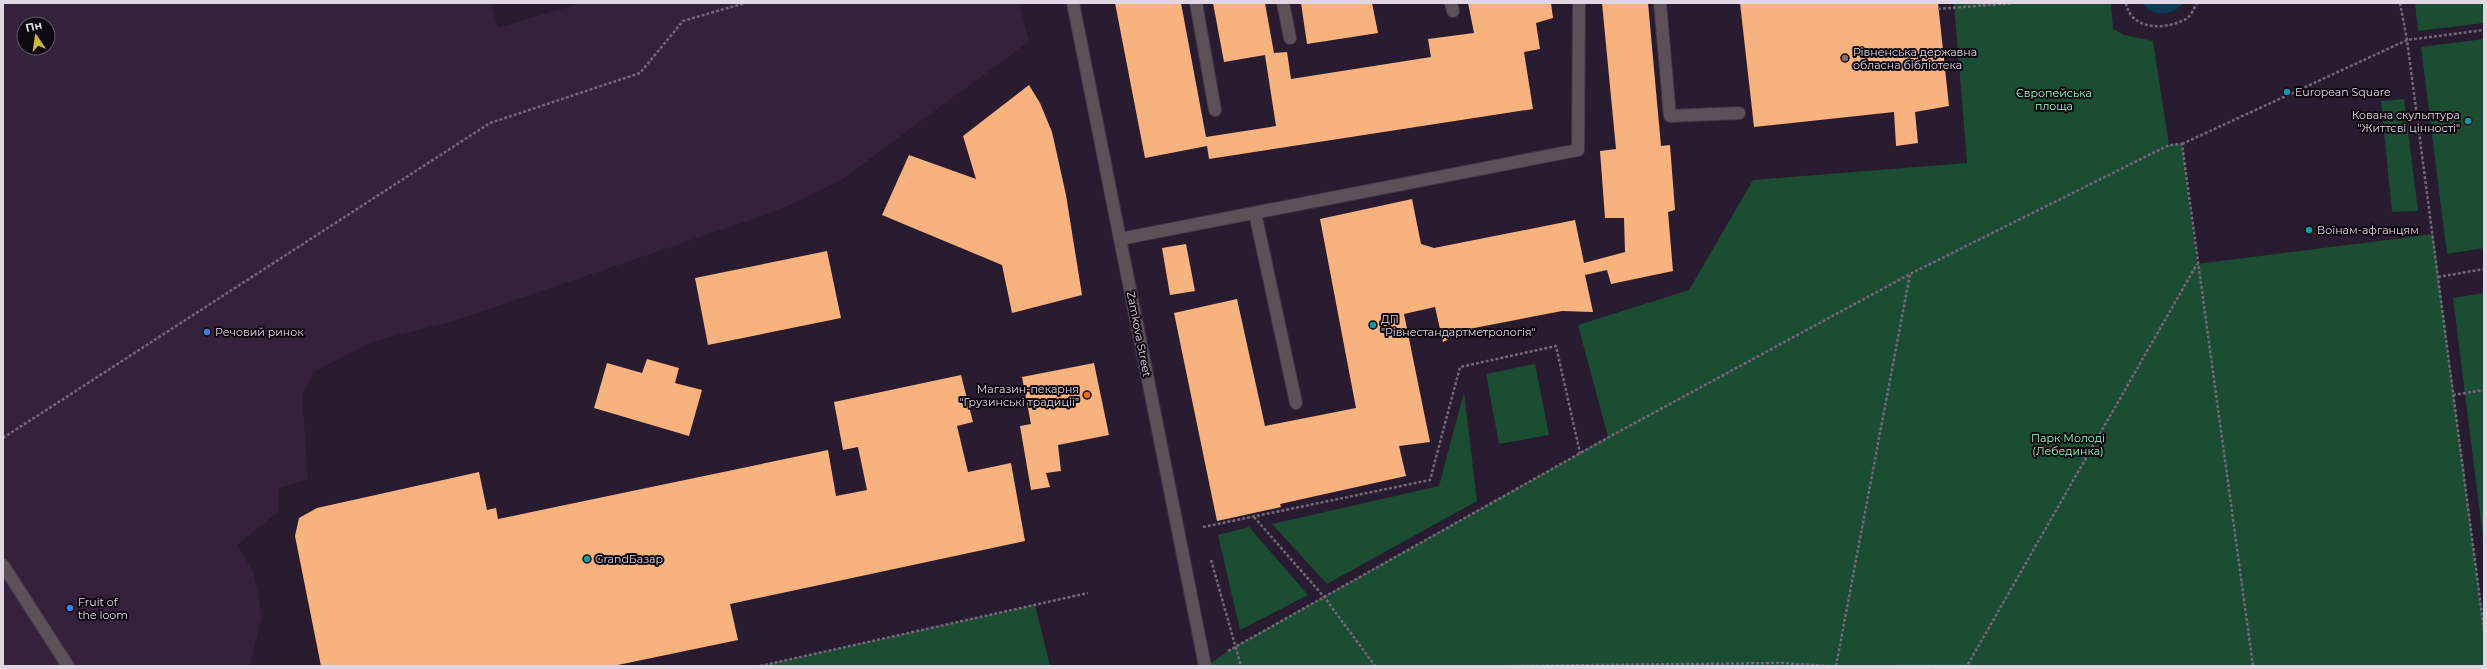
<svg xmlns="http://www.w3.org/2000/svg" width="2487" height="669" font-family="Montserrat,sans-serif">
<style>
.built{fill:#34223c;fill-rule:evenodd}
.green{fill:#1a4d31}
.water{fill:#0b3c52}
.building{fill:#f7b27e}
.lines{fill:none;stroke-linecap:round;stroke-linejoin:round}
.lane-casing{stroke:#433549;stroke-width:14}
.street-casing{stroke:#433549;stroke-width:14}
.path{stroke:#736779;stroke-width:2.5;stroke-dasharray:3 2;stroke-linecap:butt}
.lane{stroke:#5c5158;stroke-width:12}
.street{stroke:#5c5158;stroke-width:12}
.education-dot{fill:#8d6e63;stroke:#0f0811;stroke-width:1.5}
.culture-dot{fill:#0f9aa8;stroke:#0f0811;stroke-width:1.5}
.shop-dot{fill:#3f7fe0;stroke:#0f0811;stroke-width:1.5}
.food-dot{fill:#e8710a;stroke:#0f0811;stroke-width:1.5}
.labels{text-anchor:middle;stroke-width:4;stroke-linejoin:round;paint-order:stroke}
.poi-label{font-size:11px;fill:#e0d6e4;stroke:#0f0811;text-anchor:start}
.park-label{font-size:11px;fill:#91fdbd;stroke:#0f0811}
.street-label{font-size:11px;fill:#e0d6e4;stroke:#0f0811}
</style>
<rect width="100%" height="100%" fill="#291b30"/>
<path class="built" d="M3 3H491L498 28 581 3H1019L1029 41 840 181 774 212 450 322 371 342 314 372 302 395 308 479 278 489V512L237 545 254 573 262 616 250 666H3ZM24 24H48V48H24Z"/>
<g class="green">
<polygon points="1954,3 2111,3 2113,29 2124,35 2153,41 2169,145 2182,144 2197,264 2433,234 2484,630 2484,666 1206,666 1236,646 1608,437 1578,325 1689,290 1753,180 1967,163"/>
<polygon points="2415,3 2484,3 2484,23 2418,31"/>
<polygon points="2484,39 2484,248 2447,254 2421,47"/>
<polygon points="2404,99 2418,211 2392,212 2381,101"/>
<polygon points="2484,293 2484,546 2453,298"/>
<polygon points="1535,364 1549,435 1499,444 1486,374"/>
<polygon points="1464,392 1477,501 1327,584 1272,524 1439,486"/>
<polygon points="1249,527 1308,595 1240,630 1218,535"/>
<polygon points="1035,605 1050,666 760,666"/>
</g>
<path class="water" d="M2142 3H2183C2173 17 2151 17 2142 3Z"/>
<g class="building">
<polygon points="1115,3 1181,3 1206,137 1276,126 1265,55 1224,62 1213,3 1265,3 1274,53 1287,52 1291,79 1431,57 1428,39 1474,33 1468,3 1551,3 1553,18 1536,23 1540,49 1524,52 1533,109 1209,159 1207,146 1145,158"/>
<polygon points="1301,3 1372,3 1378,33 1307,44"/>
<polygon points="1602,3 1648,3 1661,146 1670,145 1675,210 1668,212 1673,271 1611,284 1607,270 1585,275 1593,312 1562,311 1469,329 1443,342 1435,307 1404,314 1430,442 1399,446 1406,476 1280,504 1281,507 1217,521 1174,313 1237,299 1265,426 1356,408 1320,219 1412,199 1421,244 1434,248 1575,220 1584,263 1625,252 1624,218 1605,218 1600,151 1616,149"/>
<polygon points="1740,3 1938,3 1949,106 1915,112 1918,143 1896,146 1894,112 1754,127"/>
<polygon points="1029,85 1040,103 1052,132 1066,195 1082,295 1012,313 1002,265 882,215 909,155 976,179 963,136"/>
<polygon points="1186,244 1195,291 1170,295 1162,248"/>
<polygon points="827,251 841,318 708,345 695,278"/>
<polygon points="647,359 679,368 675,383 702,390 689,436 594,408 607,363 642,373"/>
<polygon points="1094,363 1109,435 1058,445 1061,471 1046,473 1050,487 1031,490 1020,426 1031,424 1022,377"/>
<polygon points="961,375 973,422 957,426 968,472 1011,463 1025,541 730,604 738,640 613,666 321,666 295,536 299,518 317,508 479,472 487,510 496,508 498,519 828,450 836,496 867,490 858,447 843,450 834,402"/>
</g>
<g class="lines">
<defs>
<g id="lane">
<polyline points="1196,3 1215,110"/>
<polyline points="1283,3 1290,38"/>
<polyline points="1451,3 1453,11"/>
<polyline points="1660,3 1670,116 1739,113"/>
<polyline points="1255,213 1296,403"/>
<polyline points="1120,239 1578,150 1579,3"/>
<polyline points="3,565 68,666"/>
</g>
<polyline id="street" points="1073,3 1205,666"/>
</defs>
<use href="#lane" class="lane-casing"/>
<use href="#street" class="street-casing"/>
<g class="path">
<path d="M2126 3C2131 31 2166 30 2186 19 2191 16 2194 8 2197 3"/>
<polyline points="2400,3 2407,40 2484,630"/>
<polyline points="1938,9 2014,3"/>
<polyline points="2182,144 2407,40 2484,30"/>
<polyline points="2438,277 2484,269"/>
<polyline points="2453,395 2484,390"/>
<polyline points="3,438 490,123 640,73 683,21 745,3"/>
<polyline points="1254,517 1325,598 1375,666"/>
<polyline points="1203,527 1430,480 1460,367 1556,346 1580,453"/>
<polyline points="1211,560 1241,666"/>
<polyline points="1228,651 1609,437 1910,274 2169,145 2182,144 2253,666"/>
<polyline points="760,666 1088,593"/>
<polyline points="1511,666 1781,663 1828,666"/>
<polyline points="1836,666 1910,274"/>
<polyline points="1898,666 1966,666"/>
<polyline points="1964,666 1967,666 2197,264"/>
</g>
<use href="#lane" class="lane"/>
<use href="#street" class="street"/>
</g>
<circle class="education-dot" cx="1845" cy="58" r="4"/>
<g class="culture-dot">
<circle cx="2287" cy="92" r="4"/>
<circle cx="2468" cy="121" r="4"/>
<circle cx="2309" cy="230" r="4"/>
<circle cx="1373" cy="325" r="4"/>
<circle cx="587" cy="559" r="4"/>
</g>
<g class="shop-dot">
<circle cx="207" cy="332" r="4"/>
<circle cx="70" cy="608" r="4"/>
</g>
<circle class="food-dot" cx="1087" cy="395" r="4"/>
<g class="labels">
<g class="poi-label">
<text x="1853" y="56">Рівненська державна<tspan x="1853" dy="13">обласна бібліотека</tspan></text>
<text x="2295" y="96">European Square</text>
<text x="2460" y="119" text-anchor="end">Кована скульптура<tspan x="2460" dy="13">"Життєві цінності"</tspan></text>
<text x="2317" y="234">Воїнам-афганцям</text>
<text x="1381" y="323">ДП<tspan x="1381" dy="13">"Рівнестандартметрологія"</tspan></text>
<text x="215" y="336">Речовий ринок</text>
<text x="1079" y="393" text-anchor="end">Магазин-пекарня<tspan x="1079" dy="13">"Грузинські традиції"</tspan></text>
<text x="595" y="563">GrandБазар</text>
<text x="78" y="606">Fruit of<tspan x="78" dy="13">the loom</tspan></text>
</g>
<g class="park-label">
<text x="2054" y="97">Європейська<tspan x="2054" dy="13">площа</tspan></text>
<text x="2068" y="442">Парк Молоді<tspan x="2068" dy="13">(Лебединка)</tspan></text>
</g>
<g class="street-label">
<text transform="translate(1139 334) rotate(79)" y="4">Zamkova Street</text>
</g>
</g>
<rect width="2487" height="669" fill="none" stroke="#e0d6e4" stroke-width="8"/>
<g transform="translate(36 36) rotate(347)"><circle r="19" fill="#0f0811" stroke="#635a65"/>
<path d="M0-3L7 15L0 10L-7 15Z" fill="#cdb938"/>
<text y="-6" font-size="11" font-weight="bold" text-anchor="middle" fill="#e0d6e4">Пн</text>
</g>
</svg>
